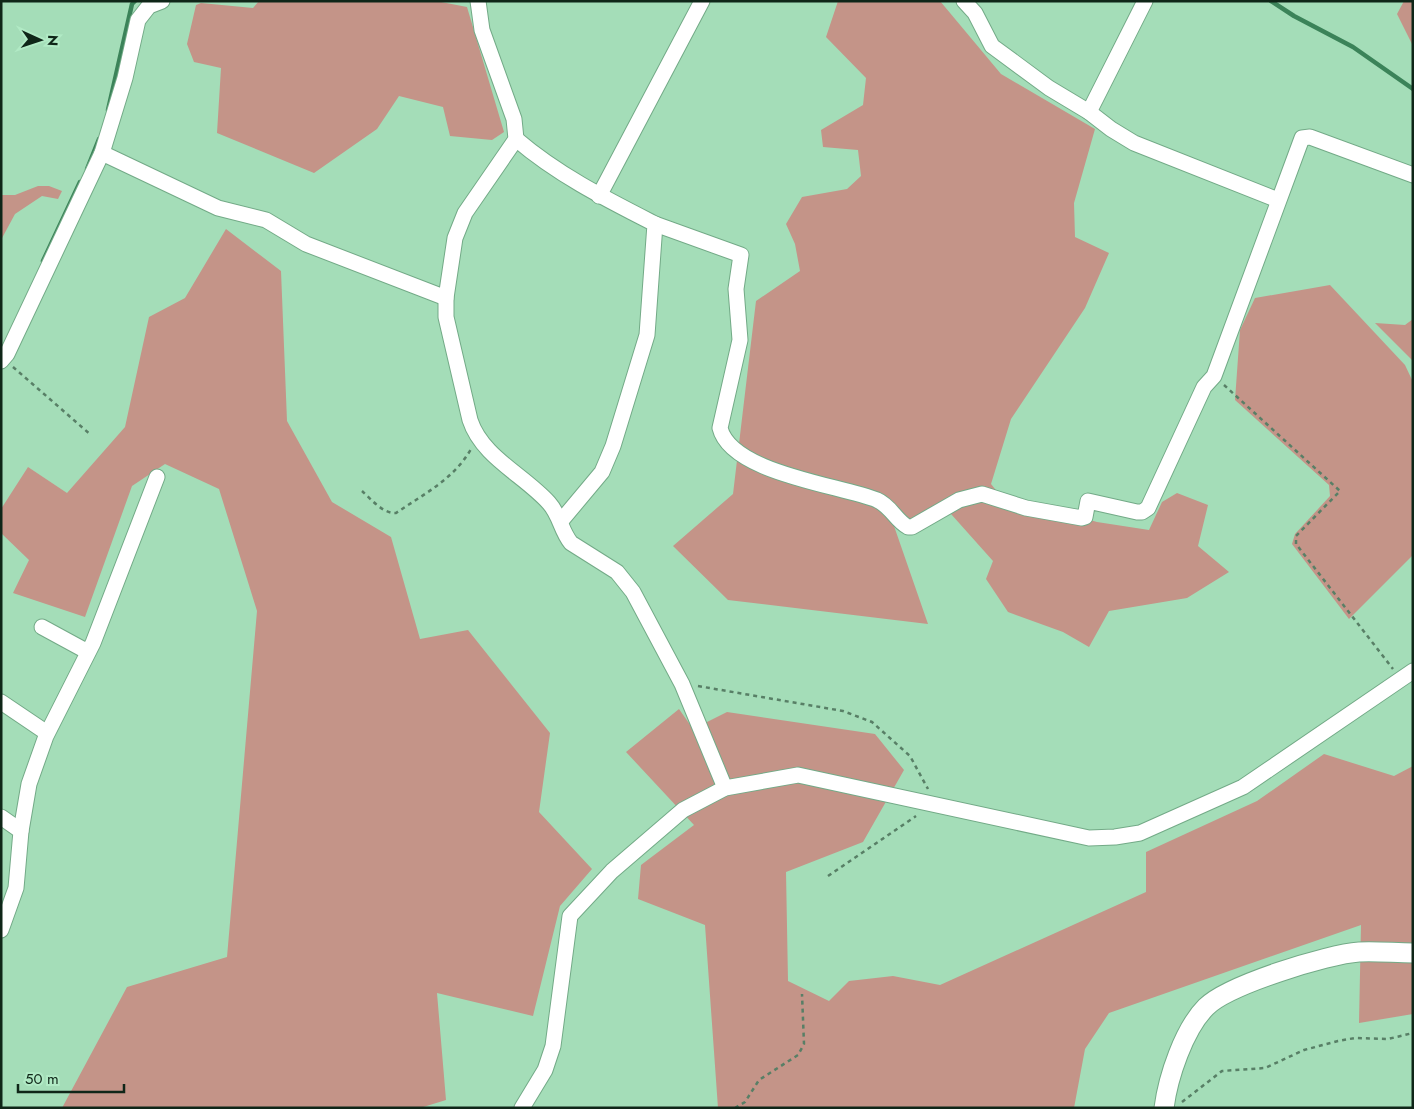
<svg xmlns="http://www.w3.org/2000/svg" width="1414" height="1109" font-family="Jost,sans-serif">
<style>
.green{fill:#c49488}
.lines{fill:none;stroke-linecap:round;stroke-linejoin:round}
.stream{stroke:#3b8359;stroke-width:4.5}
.minor-casing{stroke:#73aa87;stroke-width:17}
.tertiary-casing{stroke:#73aa87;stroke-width:21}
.path{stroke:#587f66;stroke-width:2.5;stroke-dasharray:4 4;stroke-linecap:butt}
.minor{stroke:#fff;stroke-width:15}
.tertiary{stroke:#fff;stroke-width:19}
</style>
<rect width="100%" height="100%" fill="#a4ddb8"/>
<g class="green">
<polygon points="259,1 436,1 467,7 504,132 492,140 450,136 443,107 399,96 377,129 314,173 217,133 221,68 194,62 187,44 196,5 201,3 253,8"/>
<polygon points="838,1 940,1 1001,74 1095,129 1074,203 1075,237 1109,253 1085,308 1011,419 991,484 999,494 1097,522 1149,530 1162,502 1177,493 1208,505 1198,546 1229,572 1187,598 1109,611 1089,647 1063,632 1008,612 986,579 993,561 943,505 894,526 928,624 728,600 673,546 733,494 756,301 800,271 795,244 786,224 802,197 847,189 861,176 858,150 823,147 821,130 863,105 866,78 826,37"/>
<polygon points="1404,1 1413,1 1413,46 1397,14"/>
<polygon points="38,186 49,186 62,191 58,199 42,196 15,214 1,240 1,195 15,195"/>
<polygon points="226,229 281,271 287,421 332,502 391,537 420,639 468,630 550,733 539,812 592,869 560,906 533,1016 437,993 446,1100 420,1108 62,1108 127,987 227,957 257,611 219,489 165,464 132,486 85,617 13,593 29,560 1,533 1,509 28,467 67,493 125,427 149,317 185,298"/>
<polygon points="1330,285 1405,365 1413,382 1413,555 1349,619 1292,544 1295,534 1330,496 1329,485 1235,400 1240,330 1255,298"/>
<polygon points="1413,319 1413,361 1375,323 1405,325"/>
<polygon points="679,709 693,729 727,712 875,734 904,770 863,842 786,872 788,981 829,1001 849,981 893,976 940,985 1146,892 1146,852 1257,801 1324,754 1394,776 1413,766 1413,1014 1359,1023 1361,925 1109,1013 1085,1049 1074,1108 718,1108 705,925 638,899 641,865 694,825 626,752"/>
</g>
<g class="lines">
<g class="stream">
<polyline points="1271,1 1294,16 1353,47 1413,89"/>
<polyline points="108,110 132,4 135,1"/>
<polyline points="87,169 99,139"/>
<polyline points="43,261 80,182"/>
</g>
<defs>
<g id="minor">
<path d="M478 1 482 30 514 119 516 139 465 213 455 238 446 298V317L470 420C482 457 524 475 549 503 560 515 561 531 571 543L617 572 633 592 682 684 725 788"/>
<polyline points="964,1 975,13 992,46 1049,88 1089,112 1111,129 1134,143 1278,200"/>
<polyline points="1089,112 1145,1"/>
<path d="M516 139C558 175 606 199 655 224L647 335 613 446 602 472 561 521"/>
<polyline points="102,153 218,208 266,220 306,244 446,298"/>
<polyline points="599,196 702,1"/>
<path d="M655 224 741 255 736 289 740 340 720 428C731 473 839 485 877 500 891 506 896 521 908 527H912L959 500 982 494 1026 508 1082 518 1085 517 1088 501 1137 512H1142L1148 508 1204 387 1214 376 1302 138 1310 137 1413 175"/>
<polyline points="1,361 7,354 102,153 125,78 138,20 149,6 162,1"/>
<polyline points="42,627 88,652"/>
<polyline points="1,702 47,733"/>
<polyline points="1,817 21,831 16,888 1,930"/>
<polyline points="21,831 29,784 46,736 93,643 157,477"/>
<polyline points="522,1108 545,1070 553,1046 570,916 612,871 683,810 725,788 798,775 1089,838 1115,837 1140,833 1243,787 1413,671"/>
</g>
<path id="tertiary" d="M1164 1108C1168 1077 1184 1029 1206 1007 1228 985 1328 954 1359 952 1377 951 1395 953 1413 953"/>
</defs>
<use href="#minor" class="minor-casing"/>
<use href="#tertiary" class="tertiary-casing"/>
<g class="path">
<polyline points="13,367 91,435"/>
<polyline points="1224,385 1340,491 1296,536 1296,544 1393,669"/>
<path d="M362 491C371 499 383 514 396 513 424 494 454 479 471 449"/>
<polyline points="698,686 843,711 872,722 910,756 928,789"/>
<polyline points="828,876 916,816"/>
<polyline points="1182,1102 1222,1071 1265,1068 1304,1050 1338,1041 1355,1038 1388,1039 1413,1033"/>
<polyline points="735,1108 745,1102 759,1080 798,1055 804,1044 802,994"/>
</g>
<use href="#minor" class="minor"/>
<use href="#tertiary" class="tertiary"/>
</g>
<rect width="1414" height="1109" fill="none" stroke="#0f2618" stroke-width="5"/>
<g transform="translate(40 40) rotate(93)" stroke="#b1eac5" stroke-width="4" paint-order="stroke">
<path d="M0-4L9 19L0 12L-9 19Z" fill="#0f2618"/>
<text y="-8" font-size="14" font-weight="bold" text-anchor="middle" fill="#0f2618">N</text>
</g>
<path d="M18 1084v8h106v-8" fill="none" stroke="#0f2618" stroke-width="2.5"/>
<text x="25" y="1084" font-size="15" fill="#0f2618" stroke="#b1eac5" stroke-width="4" paint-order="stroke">50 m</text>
</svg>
